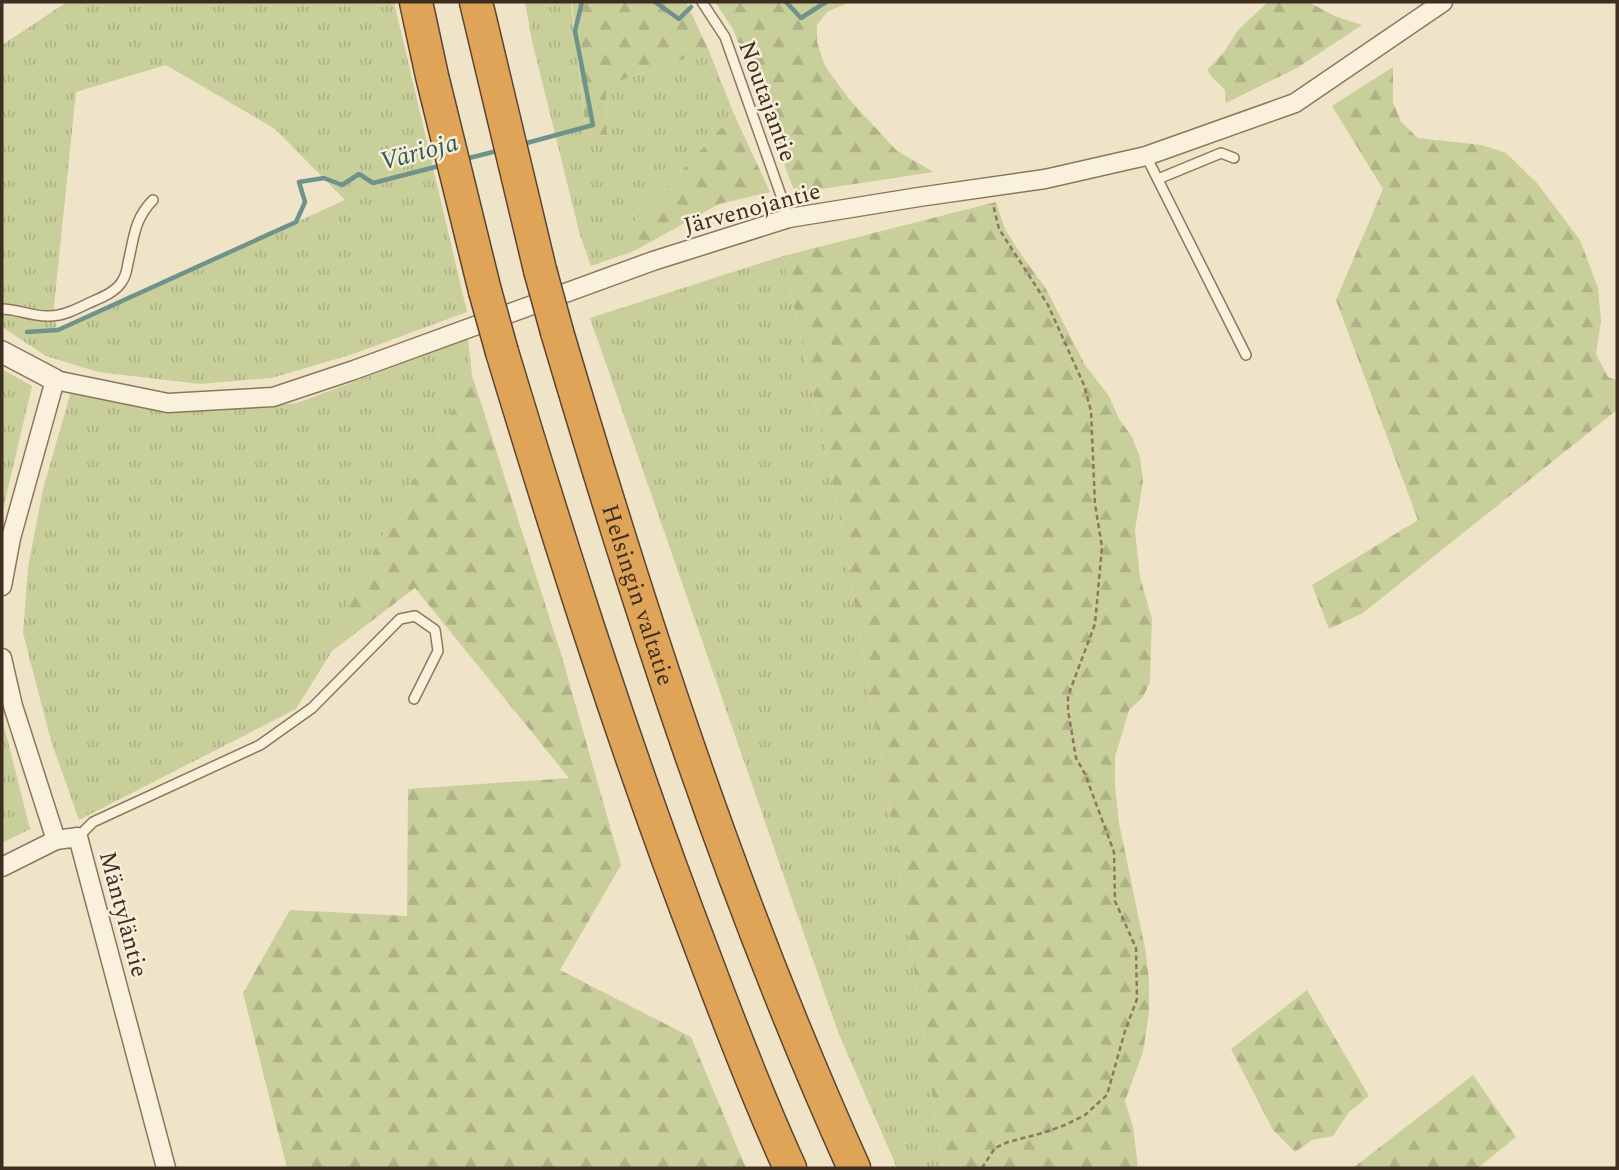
<svg xmlns="http://www.w3.org/2000/svg" width="1619" height="1170" font-family="Spectral,serif">
<style>
.grass{fill:url(#grass-tufts);fill-rule:evenodd}
.forest{fill:url(#forest-firs)}
.lines{fill:none;stroke-linecap:round;stroke-linejoin:round}
.stream{stroke:#6f938a;stroke-width:4.5}
.service-casing{stroke:#8d765c;stroke-width:12}
.minor-casing{stroke:#8d765c;stroke-width:21}
.tertiary-casing{stroke:#8d765c;stroke-width:24}
.motorway-casing{stroke:#5b4430;stroke-width:35}
.path{stroke:#8d765c;stroke-width:2.5;stroke-dasharray:5 3.5;stroke-linecap:butt}
.service{stroke:#faf1dc;stroke-width:9}
.minor{stroke:#faf1dc;stroke-width:18}
.tertiary{stroke:#faf1dc;stroke-width:21}
.motorway{stroke:#e0a458;stroke-width:32}
.motorway-bridge-casing{stroke:#5b4430;stroke-width:35;stroke-linecap:butt}
.motorway-bridge{stroke:#e0a458;stroke-width:32}
.labels{text-anchor:middle;stroke-width:5;stroke-linejoin:round;paint-order:stroke}
.street-label{font-size:24px;fill:#3d2e20;stroke:#f7eed8}
.water-label{font-size:26px;font-style:italic;fill:#2f5d5a;stroke:#f7eed8}
</style>
<defs>
<pattern id="grass-tufts" width="24" height="20" patternUnits="userSpaceOnUse" patternTransform="scale(1.75)"><rect width="24" height="20" fill="#c9cf9b"/><path d="M3 7l-1-3M5 7V3M7 7l1-3M15 17l-1-3M17 17v-4M19 17l1-3" fill="none" stroke="#aeb285"/></pattern>
<pattern id="forest-firs" width="22" height="20" patternUnits="userSpaceOnUse" patternTransform="scale(1.75)"><rect width="22" height="20" fill="#c9cf9b"/><path d="M5 1l3.5 6h-7zM16 11l3.5 6h-7z" fill="#aeb285"/></pattern>
</defs>
<rect width="100%" height="100%" fill="#f0e4c8"/>
<g class="grass">
<path d="M67 2H394L467 312 353 354 272 378 200 384 98 372 46 356 2 327V45ZM166 65 275 129 345 200 58 330 53 316 76 92Z"/>
<polygon points="525,2 571,2 586,134 607,136 606,85 709,51 734,114 623,234 634,251 591,266 580,235 532,41"/>
<polygon points="808,2 850,2 827,12 817,25"/>
<polygon points="783,256 839,514 893,827 943,1168 897,1168 838,1032 590,318"/>
<polygon points="468,339 472,375 358,580 332,651 296,709 79,820 51,741 23,633 28,567 43,489 72,388 145,408 217,411 297,403"/>
<polygon points="2,369 32,386 2,514"/>
<polygon points="2,718 30,829 2,843"/>
</g>
<g class="forest">
<polygon points="576,2 686,2 709,51 606,85 607,136 586,134 572,3"/>
<polygon points="715,2 808,2 817,25 817,42 825,66 849,99 897,151 934,172 795,193 733,29"/>
<polygon points="1268,2 1308,2 1337,17 1362,25 1297,68 1226,103 1225,90 1212,77 1207,70 1224,52 1238,30"/>
<polygon points="1393,67 1393,102 1401,122 1418,138 1482,145 1506,153 1537,183 1580,240 1598,288 1601,321 1596,354 1608,377 1617,380 1617,410 1363,613 1329,629 1312,585 1418,520 1336,300 1383,189 1332,106"/>
<polygon points="734,114 770,192 719,204 634,251 623,234"/>
<polygon points="996,202 1005,229 1022,256 1045,287 1085,365 1109,396 1119,419 1132,437 1140,457 1143,481 1135,530 1140,577 1152,619 1150,682 1143,697 1129,710 1115,757 1115,785 1119,823 1146,953 1149,981 1149,1012 1143,1052 1125,1101 1133,1127 1138,1168 943,1168 893,827 839,514 783,256"/>
<polygon points="472,375 562,657 621,865 560,970 691,1037 746,1168 287,1168 243,993 290,910 407,916 408,789 569,778 415,588 332,651 358,580"/>
<polygon points="1307,990 1369,1096 1349,1112 1333,1136 1312,1140 1295,1152 1273,1130 1231,1049"/>
<polygon points="1473,1075 1516,1137 1478,1168 1353,1168"/>
</g>
<g class="lines">
<g class="stream">
<polyline points="655,2 679,19 691,7"/>
<polyline points="786,2 801,18 826,2"/>
<polyline points="523,144 593,125 575,31 582,2"/>
<polyline points="465,159 501,150"/>
<polyline points="27,332 58,330 296,222 305,202 299,182 324,178 342,185 359,174 373,183 443,165"/>
</g>
<defs>
<g id="service">
<polyline points="702,2 725,37 789,218"/>
<polyline points="1146,156 1246,355"/>
<polyline points="1158,179 1221,153 1234,158"/>
<path d="M2 309C18 309 32 317 49 316 63 316 77 309 89 303 100 298 114 293 121 283 125 278 127 270 128 263 134 238 134 219 153 200"/>
<polyline points="78,837 93,822 260,745 312,708 400,619 415,616 435,630 438,651 414,699"/>
</g>
<g id="minor">
<polyline points="2,586 11,538 55,380 168,403 273,397 354,370 653,261 789,218 919,197 1045,179 1146,156 1295,103 1443,2"/>
<polyline points="2,658 13,706 56,840 78,837 166,1168"/>
<polyline points="2,867 56,840"/>
</g>
<polyline id="tertiary" points="2,352 55,380"/>
<g id="motorway">
<polyline points="416,2 432,76 485,291"/>
<polyline points="476,2 540,270"/>
<path id="s1" d="M557 332C641 616 732 898 854 1168"/>
<path d="M502 352C563 554 627 755 703 953 730 1025 758 1098 790 1168"/>
</g>
</defs>
<use href="#service" class="service-casing"/>
<use href="#minor" class="minor-casing"/>
<use href="#tertiary" class="tertiary-casing"/>
<use href="#motorway" class="motorway-casing"/>
<polyline class="path" points="982,1168 995,1148 1008,1142 1043,1133 1065,1125 1085,1115 1107,1095 1125,1031 1137,999 1136,948 1115,901 1114,852 1085,774 1076,758 1068,710 1068,696 1095,624 1102,547 1095,504 1091,411 1084,385 1048,305 999,229 993,204"/>
<use href="#service" class="service"/>
<use href="#minor" class="minor"/>
<use href="#tertiary" class="tertiary"/>
<use href="#motorway" class="motorway"/>
<defs>
<g id="motorway-bridge">
<polyline points="540,270 557,332"/>
<polyline points="485,291 502,352"/>
</g>
</defs>
<use href="#motorway-bridge" class="motorway-bridge-casing"/>
<use href="#motorway-bridge" class="motorway-bridge"/>
</g>
<g class="labels">
<g class="street-label">
<text transform="translate(768 101) rotate(70)" y="8">Noutajantie</text>
<text transform="translate(752 208) rotate(-15)" y="8">Järvenojantie</text>
<text dy="8" stroke="none"><textPath href="#s1" startOffset="275">Helsingin valtatie</textPath></text>
<text transform="translate(124 914) rotate(75)" y="8">Mäntyläntie</text>
</g>
<g class="water-label">
<text transform="translate(419 151) rotate(-15)" y="9">Värioja</text>
</g>
</g>
<rect width="1619" height="1170" fill="none" stroke="#3d2e20" stroke-width="7"/>
</svg>
